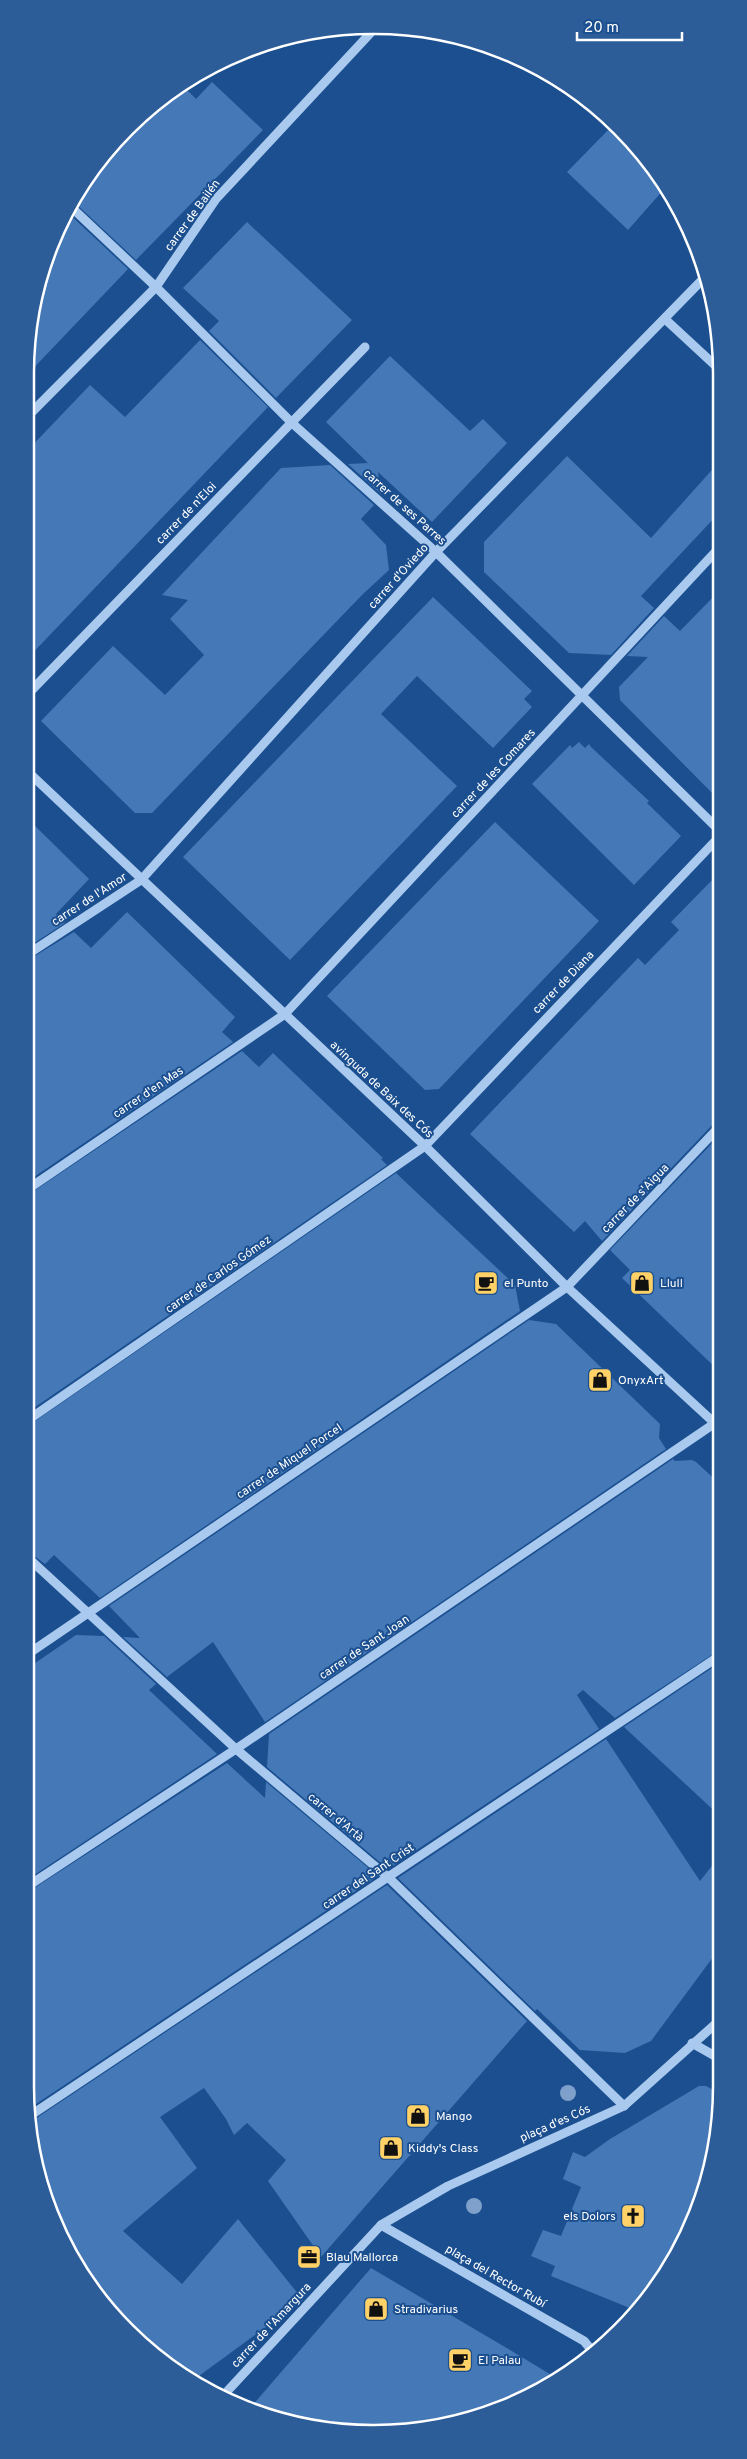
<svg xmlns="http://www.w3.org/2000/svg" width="747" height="2459" font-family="Overpass,sans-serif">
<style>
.building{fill:#4478b7}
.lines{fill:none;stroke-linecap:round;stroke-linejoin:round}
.minor{stroke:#a9c9ee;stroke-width:9}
.tree{fill:#7ea0ca}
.labels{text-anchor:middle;stroke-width:4;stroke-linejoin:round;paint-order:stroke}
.street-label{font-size:12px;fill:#fff;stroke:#1b4f8f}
.poi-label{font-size:12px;fill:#fff;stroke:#1b4f8f;text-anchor:start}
.rim{fill:none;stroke:#fff;stroke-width:2.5}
</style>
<rect width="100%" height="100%" fill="#1b4f8f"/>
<g class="building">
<polygon points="212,82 263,130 136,260 73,201 84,180 123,132 128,136 138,126 140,128 178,86 180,83 196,99"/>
<polygon points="613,125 635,144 665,188 628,230 567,172"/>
<polygon points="67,212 128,269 25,377 32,305 52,240"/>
<polygon points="247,222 352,320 276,398 209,331 219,321 183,288"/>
<polygon points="200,340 268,407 25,661 25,453 90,385 125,417"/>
<polygon points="390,356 470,431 483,419 507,443 432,522 378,472 381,494 348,464 368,463 326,422"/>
<polygon points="567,456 651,538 719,462 719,513 641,596 654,608 611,655 569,653 484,572 484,542"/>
<polygon points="330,465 374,505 361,519 386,545 389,570 362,595 152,813 135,813 41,721 113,646 165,695 204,655 170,619 188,600 162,595 281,468"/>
<polygon points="719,591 720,711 720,801 620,700 619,687 648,657 627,656 664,616 680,631"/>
<polygon points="433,597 532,691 524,699 532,707 493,748 417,676 381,714 457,786 290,960 183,857"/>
<polygon points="579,742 585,748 589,744 591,747 649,801 647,803 681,836 634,885 532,784 570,745 572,748"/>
<polygon points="25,816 89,879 56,914 65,923 25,949"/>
<polygon points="495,822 599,921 439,1089 425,1090 327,996"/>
<polygon points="720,872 720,1120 715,1122 602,1241 585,1221 574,1232 470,1134 638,958 645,965 679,930 671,922"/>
<polygon points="127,912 235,1017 222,1032 233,1042 25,1183 25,962 74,932 91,948"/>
<polygon points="242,1051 259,1067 273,1053 383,1158 381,1159 387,1165 25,1414 25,1197"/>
<polygon points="720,1135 721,1210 721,1373 622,1278 630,1270 610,1250"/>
<polygon points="396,1173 515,1285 520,1311 100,1598 54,1555 45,1564 25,1549 25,1428"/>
<polygon points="529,1320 556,1324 660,1424 659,1438 666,1449 265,1722 213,1642 167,1677 123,1637 140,1638 109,1606"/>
<polygon points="673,1459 675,1461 692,1460 696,1462 721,1485 721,1649 615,1718 583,1690 577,1695 599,1729 388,1869 267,1767 269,1734"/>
<polygon points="25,1563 35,1573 25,1582"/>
<polygon points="76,1635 104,1636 156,1684 149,1690 217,1754 25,1881 25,1670"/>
<polygon points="721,1662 721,1702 722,1818 624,1727"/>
<polygon points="606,1739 700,1881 722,1853 722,1945 651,2041 625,2053 580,2050 537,2009 535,2011 398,1878"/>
<polygon points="227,1763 265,1798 266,1782 378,1876 27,2110 25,2086 25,1894"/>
<polygon points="387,1885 527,2021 321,2257 268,2181 286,2160 247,2123 234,2135 226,2119 204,2088 160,2117 197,2168 123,2231 182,2284 238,2219 303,2300 192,2381 162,2362 112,2316 51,2219 32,2153 29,2123"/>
<polygon points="699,2086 706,2086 721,2094 715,2154 695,2219 663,2279 637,2311 551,2276 555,2266 531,2256 543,2230 561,2236 581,2187 563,2179 573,2152 585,2157 610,2139"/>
<polygon points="371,2268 505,2347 558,2379 463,2422 396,2433 328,2431 251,2407"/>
</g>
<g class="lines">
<g class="minor">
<polyline points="70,206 156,287 292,423 436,552 720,831"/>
<polyline points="665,319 719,369"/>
<polyline points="25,419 156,287 216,199 378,25"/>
<polyline points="25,697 365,347"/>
<polyline points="25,769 425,1146 567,1287 721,1429"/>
<polyline points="25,956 141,880 436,552 704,278"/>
<polyline points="25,1191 285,1014 719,548"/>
<polyline points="25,1422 425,1146 720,836"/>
<polyline points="25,1555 236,1749 389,1878 624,2106"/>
<polyline points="25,1656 567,1287 720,1126"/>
<polyline points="25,1888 236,1749 721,1419"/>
<polyline points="692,2043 722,2060"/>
<polyline points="28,2117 721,1655"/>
<polyline points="381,2225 584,2341 594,2353"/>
<polyline points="221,2398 381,2225 448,2186 624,2106 722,2018"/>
</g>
</g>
<g class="tree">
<circle cx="568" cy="2093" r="8"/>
<circle cx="474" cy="2206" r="8"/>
</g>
<defs>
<symbol id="cafe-square" viewBox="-11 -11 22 22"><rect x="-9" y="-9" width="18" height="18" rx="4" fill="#ffd166" stroke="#1b4f8f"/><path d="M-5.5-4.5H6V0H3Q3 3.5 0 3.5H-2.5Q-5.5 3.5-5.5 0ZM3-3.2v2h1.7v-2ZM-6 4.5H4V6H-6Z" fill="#111"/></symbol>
<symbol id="shop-square" viewBox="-11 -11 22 22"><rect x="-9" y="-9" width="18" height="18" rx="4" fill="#ffd166" stroke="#1b4f8f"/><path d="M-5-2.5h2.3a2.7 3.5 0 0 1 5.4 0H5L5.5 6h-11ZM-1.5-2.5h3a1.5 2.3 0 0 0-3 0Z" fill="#111"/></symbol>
<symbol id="church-square" viewBox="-11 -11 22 22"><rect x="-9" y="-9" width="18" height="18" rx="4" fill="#ffd166" stroke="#1b4f8f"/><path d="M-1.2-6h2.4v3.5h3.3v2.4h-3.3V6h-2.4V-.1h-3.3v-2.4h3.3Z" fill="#111"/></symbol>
<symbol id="office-square" viewBox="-11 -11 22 22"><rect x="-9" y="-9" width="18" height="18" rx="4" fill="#ffd166" stroke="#1b4f8f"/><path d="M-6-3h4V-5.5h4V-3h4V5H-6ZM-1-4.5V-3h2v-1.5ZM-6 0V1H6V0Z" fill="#111"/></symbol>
</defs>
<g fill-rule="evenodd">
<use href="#cafe-square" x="472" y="1269" width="28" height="28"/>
<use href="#shop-square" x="628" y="1269" width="28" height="28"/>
<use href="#shop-square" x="586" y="1366" width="28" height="28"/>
<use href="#shop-square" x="404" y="2102" width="28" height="28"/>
<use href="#shop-square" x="377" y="2134" width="28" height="28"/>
<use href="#church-square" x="619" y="2202" width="28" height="28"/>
<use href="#office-square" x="295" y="2243" width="28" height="28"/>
<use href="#shop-square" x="362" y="2295" width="28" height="28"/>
<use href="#cafe-square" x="446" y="2346" width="28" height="28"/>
</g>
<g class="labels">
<g class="street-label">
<text transform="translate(192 215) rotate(-54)" y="4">carrer de Bailén</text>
<text transform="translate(405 507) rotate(42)" y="4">carrer de ses Parres</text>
<text transform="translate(186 513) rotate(-46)" y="4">carrer de n'Eloi</text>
<text transform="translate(398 576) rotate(-48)" y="4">carrer d'Oviedo</text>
<text transform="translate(493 773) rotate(-47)" y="4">carrer de les Comares</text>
<text transform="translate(89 899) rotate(-33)" y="4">carrer de l'Amor</text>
<text transform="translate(563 982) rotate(-46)" y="4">carrer de Diana</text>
<text transform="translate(382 1089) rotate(43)" y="4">avinguda de Baix des Cós</text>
<text transform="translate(148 1092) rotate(-34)" y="4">carrer d'en Mas</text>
<text transform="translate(635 1198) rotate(-46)" y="4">carrer de s'Aigua</text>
<text transform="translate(218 1274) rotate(-35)" y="4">carrer de Carlos Gómez</text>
<text transform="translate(289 1461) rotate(-34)" y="4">carrer de Miquel Porcel</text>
<text transform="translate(364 1647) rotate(-34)" y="4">carrer de Sant Joan</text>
<text transform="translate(336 1817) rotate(40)" y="4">carrer d'Artà</text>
<text transform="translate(368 1876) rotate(-34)" y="4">carrer del Sant Crist</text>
<text transform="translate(555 2123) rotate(-24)" y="4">plaça d'es Cós</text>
<text transform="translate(496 2276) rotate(30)" y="4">plaça del Rector Rubí</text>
<text transform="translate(271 2325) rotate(-47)" y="4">carrer de l'Amargura</text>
</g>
<g class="poi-label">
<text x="504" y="1287">el Punto</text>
<text x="660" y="1287">Llull</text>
<text x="618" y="1384">OnyxArt</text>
<text x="436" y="2120">Mango</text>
<text x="408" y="2152">Kiddy's Class</text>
<text x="616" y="2220" text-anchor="end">els Dolors</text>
<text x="326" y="2261">Blau Mallorca</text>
<text x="394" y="2313">Stradivarius</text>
<text x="478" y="2364">El Palau</text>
</g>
</g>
<path d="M0 0H747V2459H0ZM373 34H374A339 339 0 0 1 713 373V2086A339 339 0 0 1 374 2425H373A339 339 0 0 1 34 2086V373A339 339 0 0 1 373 34Z" fill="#2d5d98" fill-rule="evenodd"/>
<path class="rim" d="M373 34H374A339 339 0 0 1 713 373V2086A339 339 0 0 1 374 2425H373A339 339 0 0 1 34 2086V373A339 339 0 0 1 373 34Z"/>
<path d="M577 32v8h105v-8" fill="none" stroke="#ffffff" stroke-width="2.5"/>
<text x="584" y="32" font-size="15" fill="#ffffff" stroke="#1b4f8f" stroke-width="4" paint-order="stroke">20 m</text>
</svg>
